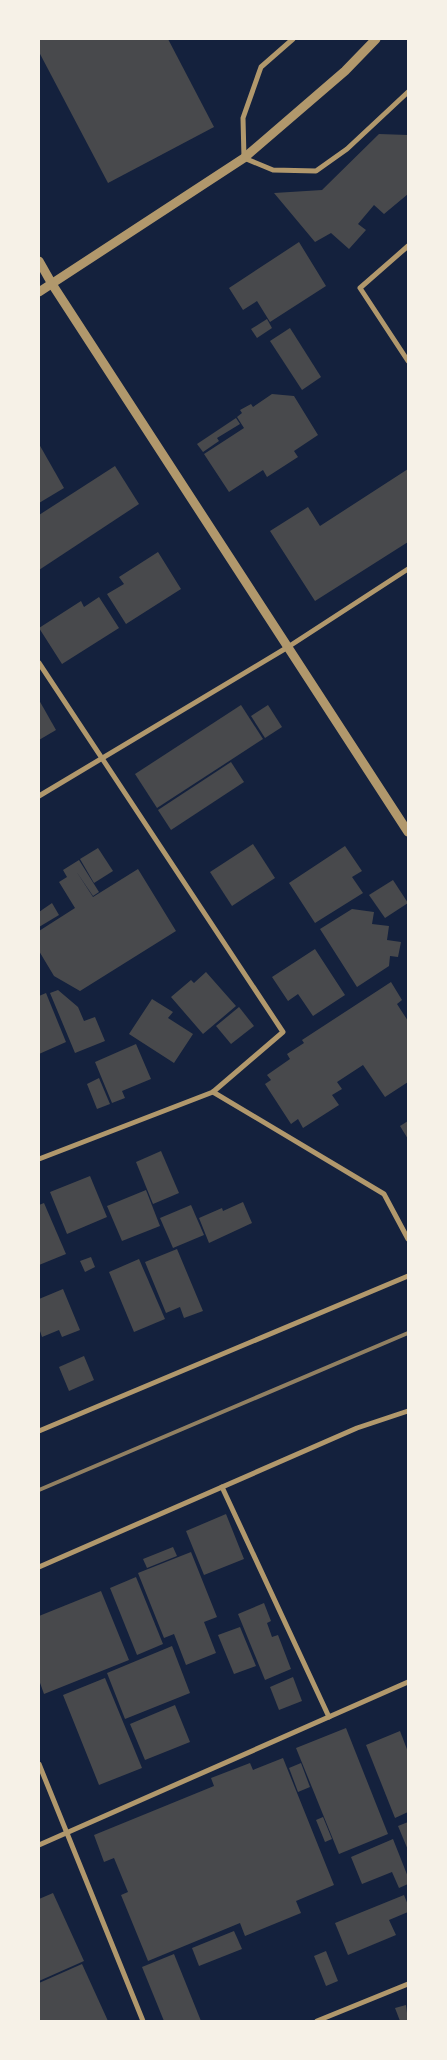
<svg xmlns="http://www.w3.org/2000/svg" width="447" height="2060" font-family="Figtree,sans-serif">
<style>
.building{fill:#48494c}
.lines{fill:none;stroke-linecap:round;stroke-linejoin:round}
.minor{stroke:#b1986c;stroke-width:5}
.tertiary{stroke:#b1986c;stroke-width:9}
.rail{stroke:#918062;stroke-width:4}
</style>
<rect width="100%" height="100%" fill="#14213d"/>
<g class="building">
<polygon points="39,39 168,39 214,127 108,183 39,52"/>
<polygon points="379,134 408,135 408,194 384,214 374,205 358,224 366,230 349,249 331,233 315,242 274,193 322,190"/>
<polygon points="299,242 326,286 270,322 257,301 243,310 229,288"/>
<polygon points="267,319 272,328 257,338 251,329"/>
<polygon points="290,328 321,377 302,390 270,341"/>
<polygon points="272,394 294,396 318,435 294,451 298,457 267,477 263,470 229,492 204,454 244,428 237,417 242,413 240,410 251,404 253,407"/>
<polygon points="236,418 240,424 217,438 219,441 203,452 197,444"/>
<polygon points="39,444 64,488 39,503"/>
<polygon points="115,466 139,504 39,570 39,515"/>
<polygon points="408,469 408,542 315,601 270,531 308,507 320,526"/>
<polygon points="158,552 181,589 126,624 107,594 124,584 119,577"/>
<polygon points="99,597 119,628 62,664 39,628 81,601 84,607"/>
<polygon points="39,700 56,730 39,740"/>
<polygon points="241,705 263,739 157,808 135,774"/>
<polygon points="268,705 282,727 265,738 251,716"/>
<polygon points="231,762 244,782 171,830 158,810"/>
<polygon points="253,844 275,878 232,906 210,872"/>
<polygon points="345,846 362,871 352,877 363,893 315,923 289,883"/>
<polygon points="98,848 113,871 94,883 80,859"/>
<polygon points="79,860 99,892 93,896 76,871 93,897 138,869 176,931 80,991 54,976 39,951 39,931 75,908 59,882 67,877 63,870"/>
<polygon points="393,880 408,903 385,918 369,895"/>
<polygon points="52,903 59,915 39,927 39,912"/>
<polygon points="352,909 374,912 372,924 389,926 387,940 401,942 398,957 390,956 389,966 357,987 320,929"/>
<polygon points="315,949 345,995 313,1016 298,994 288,1001 272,977"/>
<polygon points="206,972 236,1006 203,1034 171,997 191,980 194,983"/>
<polygon points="391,982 402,1000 397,1004 408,1021 408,1082 385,1097 363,1065 337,1082 342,1089 332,1095 339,1105 303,1128 298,1119 291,1124 265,1084 271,1080 267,1075 290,1059 287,1054 304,1043 302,1040"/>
<polygon points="58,990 78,1007 84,1021 95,1017 105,1041 75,1053 50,993"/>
<polygon points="46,993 66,1042 39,1054 39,996"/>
<polygon points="152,999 173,1012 168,1018 193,1034 174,1063 129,1034"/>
<polygon points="239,1007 254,1026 231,1044 216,1026"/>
<polygon points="136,1044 151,1079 122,1091 125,1098 112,1103 95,1062"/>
<polygon points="99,1078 110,1104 97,1109 87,1084"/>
<polygon points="408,1121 408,1139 400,1126"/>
<polygon points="161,1151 179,1193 153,1204 136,1162"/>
<polygon points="90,1176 107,1217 67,1234 50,1192"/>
<polygon points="146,1190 160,1226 122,1241 107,1206"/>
<polygon points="243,1202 252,1223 209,1243 199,1218 222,1208 223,1211"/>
<polygon points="44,1203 66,1254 39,1265 39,1205"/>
<polygon points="191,1205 204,1235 173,1248 160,1218"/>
<polygon points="177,1249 203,1311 184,1318 180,1307 166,1313 145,1262"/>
<polygon points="91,1257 95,1267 85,1272 80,1261"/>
<polygon points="139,1259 165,1319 134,1332 109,1272"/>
<polygon points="63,1289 80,1330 62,1337 59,1330 42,1337 39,1328 39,1299"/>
<polygon points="84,1356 94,1380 69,1391 59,1367"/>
<polygon points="226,1514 244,1559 204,1575 186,1531"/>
<polygon points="173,1547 177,1556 147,1568 143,1559"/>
<polygon points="191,1552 217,1617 204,1622 216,1653 186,1665 174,1634 164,1638 138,1573"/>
<polygon points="136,1577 163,1644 137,1655 110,1588"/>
<polygon points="101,1591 129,1660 44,1694 39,1680 39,1616"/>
<polygon points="264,1603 271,1621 267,1623 272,1637 278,1635 291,1669 265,1680 238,1614"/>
<polygon points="240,1627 256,1666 234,1674 218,1635"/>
<polygon points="172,1646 190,1693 125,1719 107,1673"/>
<polygon points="293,1677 302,1701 279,1710 270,1687"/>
<polygon points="105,1678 142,1768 99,1785 63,1695"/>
<polygon points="175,1705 190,1742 145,1760 130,1724"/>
<polygon points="346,1728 388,1834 339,1854 296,1748"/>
<polygon points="400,1731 408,1752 408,1812 395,1818 366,1745"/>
<polygon points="283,1758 334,1885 296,1901 301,1913 245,1936 240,1923 148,1961 121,1895 128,1892 114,1858 104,1862 94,1835 214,1786 211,1778 250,1763 253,1770"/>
<polygon points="301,1763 310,1787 298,1792 289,1768"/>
<polygon points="323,1817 332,1839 325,1842 316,1820"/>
<polygon points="408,1822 408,1850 398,1826"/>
<polygon points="393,1839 408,1877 408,1884 399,1888 392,1872 362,1884 351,1857"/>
<polygon points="53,1893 84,1961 39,1981 39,1899"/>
<polygon points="404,1895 408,1905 408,1912 389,1920 396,1935 348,1955 335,1923"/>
<polygon points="234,1931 242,1949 199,1966 192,1948"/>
<polygon points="326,1951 338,1981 326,1986 314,1956"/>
<polygon points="174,1954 201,2021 164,2021 142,1967"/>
<polygon points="82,1964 108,2021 39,2021 39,1983"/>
<polygon points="406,2005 408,2021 400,2021 395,2008"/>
</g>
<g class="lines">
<g class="minor">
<polyline points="293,39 261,67 243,118 244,158 273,170 316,171 347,149 408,92"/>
<polyline points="408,246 360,288 408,361"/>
<polyline points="39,663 283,1032 213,1092 39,1159"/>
<polyline points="39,796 288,647 408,569"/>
<polyline points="213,1092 384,1194 408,1239"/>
<polyline points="39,1431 408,1276"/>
<polyline points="222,1487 329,1717"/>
<polyline points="39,1567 357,1428 408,1411"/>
<polyline points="39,1764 143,2021"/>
<polyline points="39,1845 408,1682"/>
<polyline points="317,2021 408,1984"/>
</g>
<g class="tertiary">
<polyline points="39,261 52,284 408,832"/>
<polyline points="39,292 244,158 345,71 376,39"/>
</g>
<polyline class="rail" points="39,1490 408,1333"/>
</g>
<rect width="447" height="2060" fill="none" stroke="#f6f1e7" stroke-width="80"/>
</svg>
